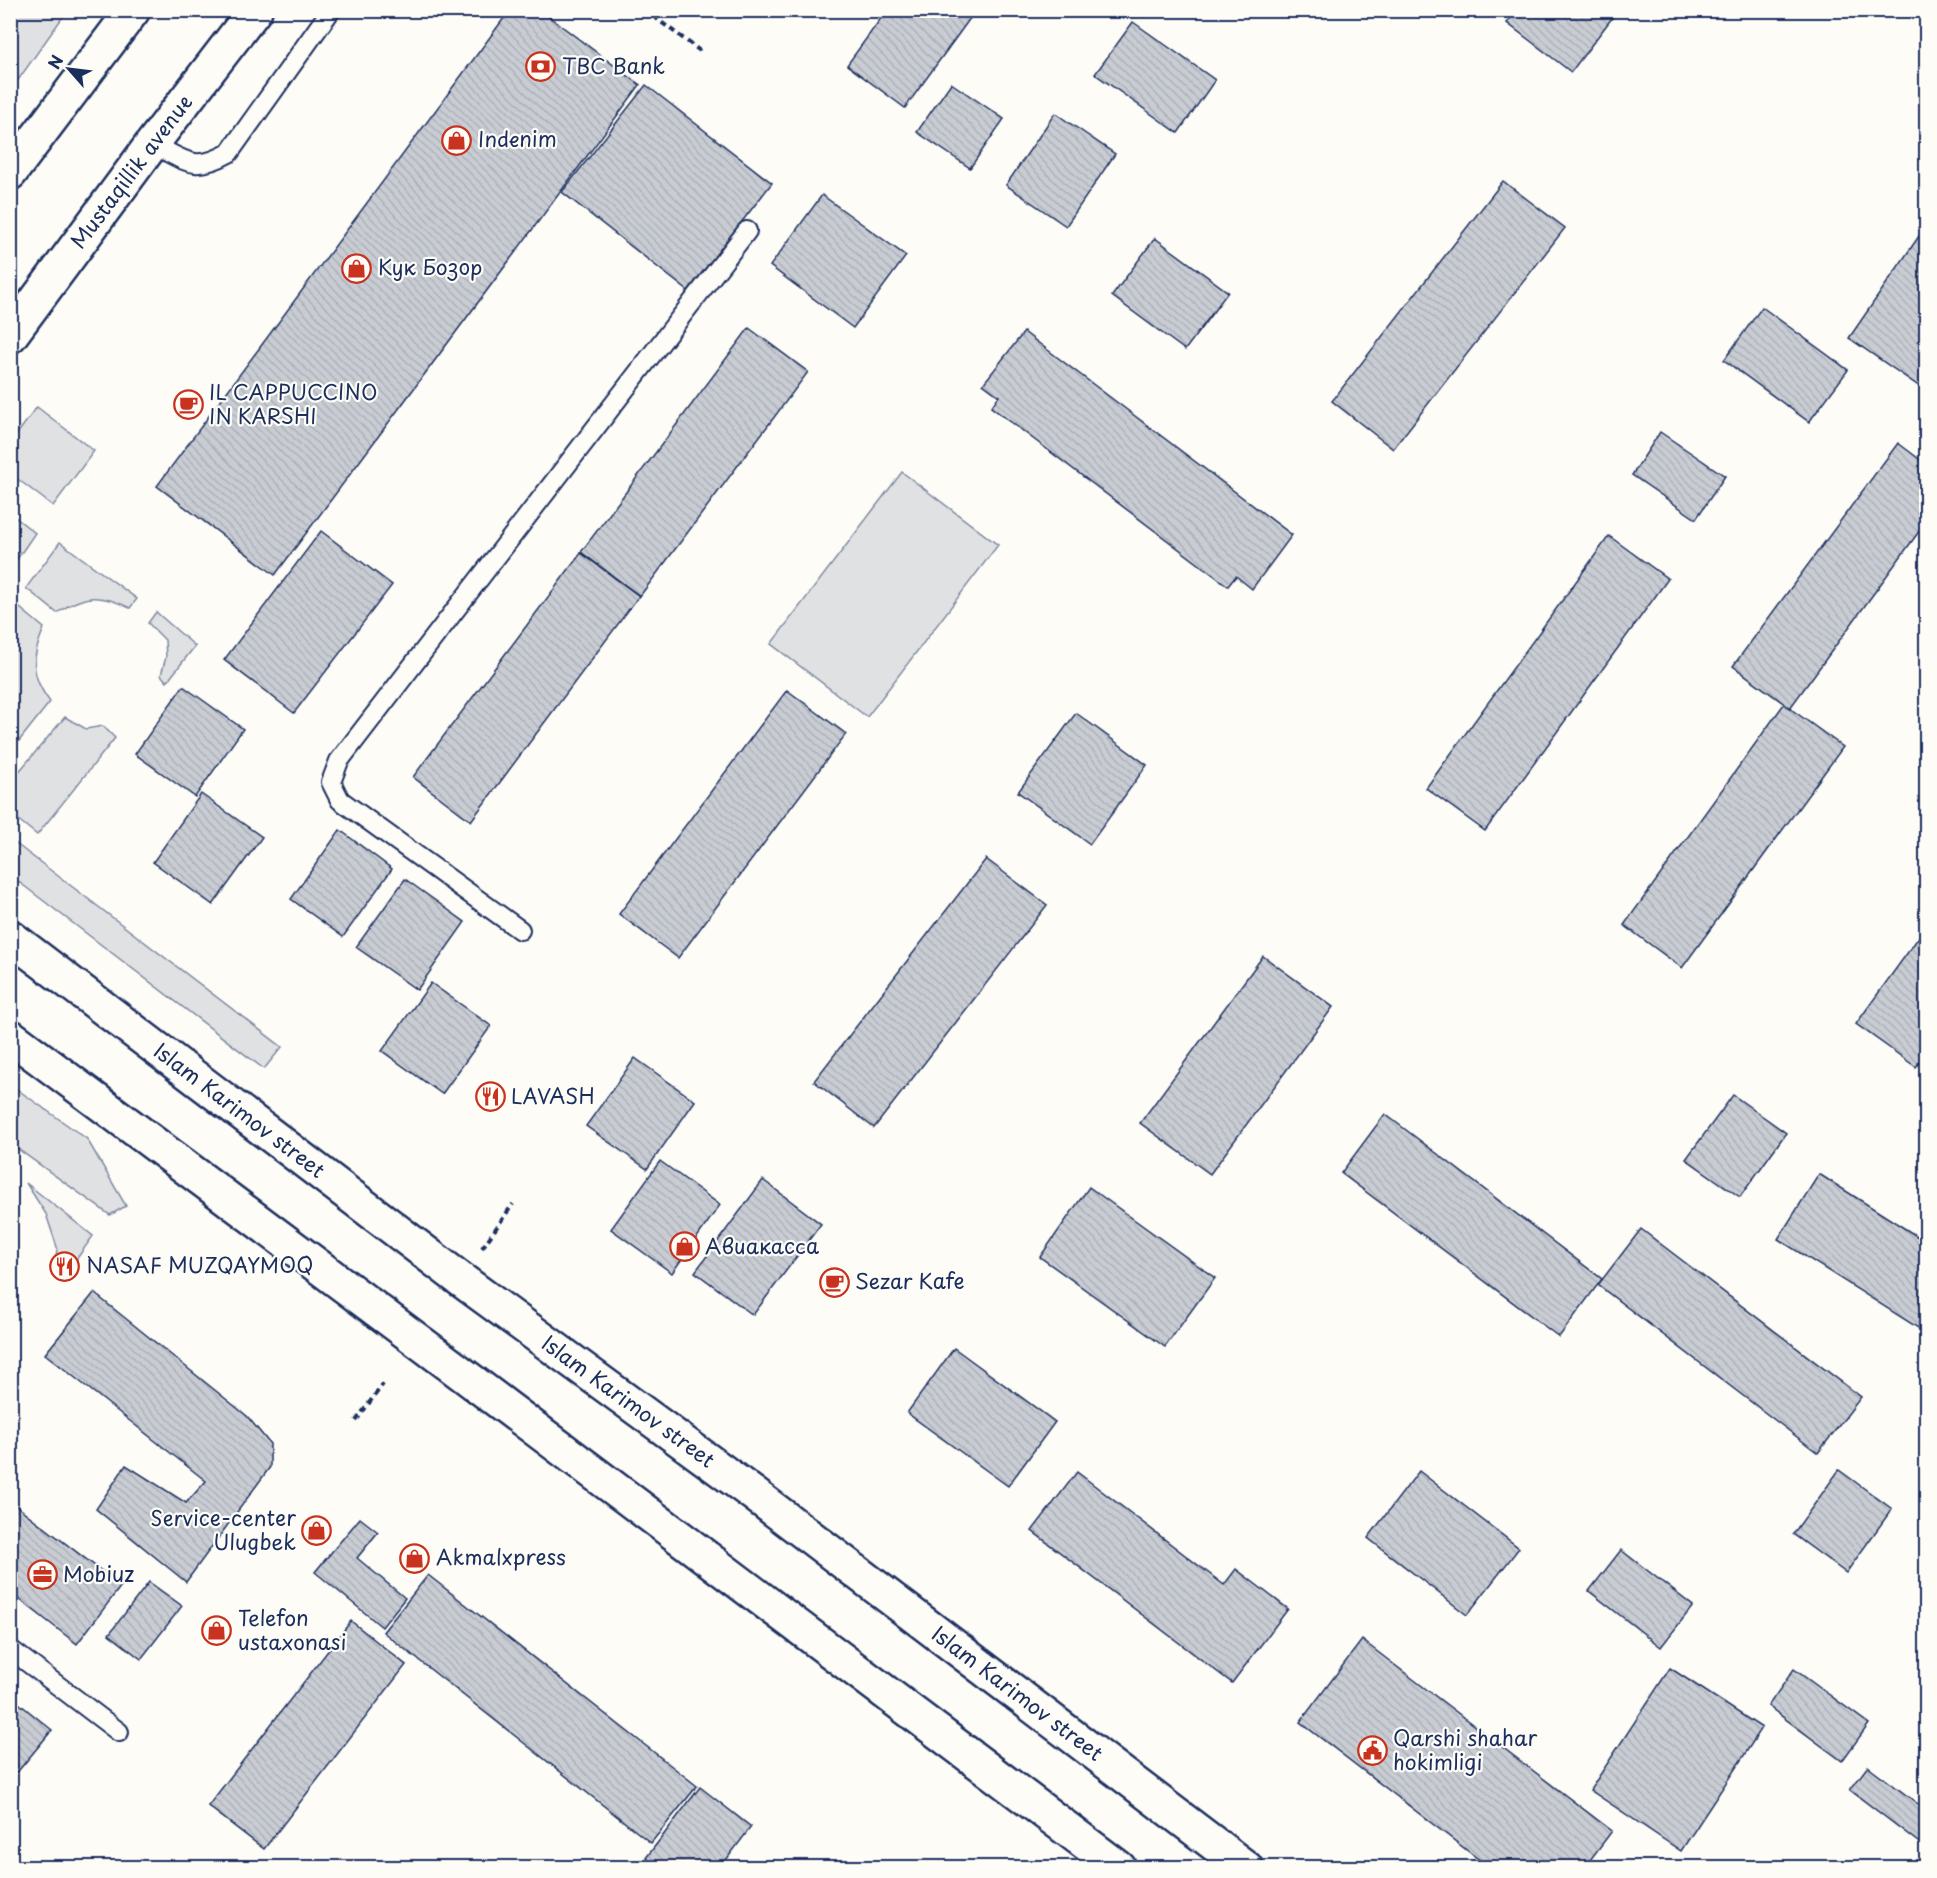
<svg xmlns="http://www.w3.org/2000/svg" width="1937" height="1878" font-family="'Playpen Sans',sans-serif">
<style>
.green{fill:#e0e1e3;stroke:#7e88a0;stroke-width:1.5}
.building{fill:url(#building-back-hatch);stroke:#1b2f5e;stroke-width:1.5}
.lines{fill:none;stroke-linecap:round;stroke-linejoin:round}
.lane-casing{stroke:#1b2f5e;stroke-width:22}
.secondary-casing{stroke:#1b2f5e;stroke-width:38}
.primary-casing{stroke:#1b2f5e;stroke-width:38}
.path{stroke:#1b2f5e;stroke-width:4;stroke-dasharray:6 4.5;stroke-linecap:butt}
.lane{stroke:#fdfcf7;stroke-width:18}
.secondary{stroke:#fdfcf7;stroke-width:33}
.primary{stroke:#fdfcf7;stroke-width:33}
.labels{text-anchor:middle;stroke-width:4.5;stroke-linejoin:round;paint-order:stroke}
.poi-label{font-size:21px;fill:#1b2f5e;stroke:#fdfcf7;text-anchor:start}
.street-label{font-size:21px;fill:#1b2f5e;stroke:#fdfcf7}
</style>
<defs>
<pattern id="building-back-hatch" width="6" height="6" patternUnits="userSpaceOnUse" patternTransform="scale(1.5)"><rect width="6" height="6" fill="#c9ccd3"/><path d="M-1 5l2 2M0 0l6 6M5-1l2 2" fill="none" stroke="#acb0b8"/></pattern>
</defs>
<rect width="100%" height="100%" fill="#fdfcf7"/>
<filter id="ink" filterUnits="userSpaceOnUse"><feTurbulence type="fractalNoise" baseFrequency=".0167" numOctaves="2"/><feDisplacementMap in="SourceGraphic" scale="12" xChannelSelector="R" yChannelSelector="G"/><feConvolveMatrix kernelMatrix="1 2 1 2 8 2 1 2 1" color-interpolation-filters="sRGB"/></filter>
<g filter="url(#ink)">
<g class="green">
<polygon points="11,10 67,11 11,90 10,11"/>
<polygon points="37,407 94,451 53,506 11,474 11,442"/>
<polygon points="902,472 998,545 867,717 771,644"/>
<polygon points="11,514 35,533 11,568"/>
<path d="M60 542 137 599 130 608C100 593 84 594 57 613L26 588Z"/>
<path d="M14 603 44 628C31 659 30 676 50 702L11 751 10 607Z"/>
<polygon points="156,612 195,646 167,682 161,675 166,657 165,640 148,623"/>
<polygon points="65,717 86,729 103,726 115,738 37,835 11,814 11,781"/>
<polygon points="11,840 282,1047 264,1069 11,876"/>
<polygon points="11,1085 87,1139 126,1206 110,1215 11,1144"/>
<polygon points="26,1183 93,1236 63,1278 55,1275 57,1247 46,1214"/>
</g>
<g class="building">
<polygon points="510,10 540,10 640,85 275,575 157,486"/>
<polygon points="887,10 976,10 905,108 847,65"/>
<polygon points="1517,10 1618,10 1571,72 1507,23"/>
<polygon points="1133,22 1215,80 1178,133 1095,74"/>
<polygon points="951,83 1004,119 970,168 917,132"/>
<polygon points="646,85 772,183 688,291 562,192"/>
<polygon points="1055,113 1115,154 1066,226 1006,185"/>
<polygon points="1503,181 1565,228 1393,449 1332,401"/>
<polygon points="822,195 906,256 853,328 770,266"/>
<polygon points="1926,226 1926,391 1849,338"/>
<polygon points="1155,238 1228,292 1185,350 1112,296"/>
<polygon points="1762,307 1848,370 1809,422 1724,360"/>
<polygon points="749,328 808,372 640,596 581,552"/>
<polygon points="1024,332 1292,535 1252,589 1236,576 1228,586 991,407 999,396 983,384"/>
<polygon points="1660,432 1725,476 1696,519 1632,475"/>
<polygon points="1898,443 1926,464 1926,522 1790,708 1733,666"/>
<polygon points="321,531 392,585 294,713 224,660"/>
<polygon points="1609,536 1668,579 1485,831 1426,788"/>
<polygon points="581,553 639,596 471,821 413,777"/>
<polygon points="183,686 243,729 195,797 135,754"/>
<polygon points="787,690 846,734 678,958 619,914"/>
<polygon points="1784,704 1843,747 1682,968 1624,925"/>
<polygon points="1076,713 1147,765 1090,844 1018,792"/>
<polygon points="201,794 262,837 213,905 153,862"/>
<polygon points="340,830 392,869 343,937 291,899"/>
<polygon points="986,859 1047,905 874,1128 814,1081"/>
<polygon points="405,879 465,922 417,990 356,947"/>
<polygon points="1926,927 1926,1052 1916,1067 1856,1024"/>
<polygon points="1263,956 1333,1007 1210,1174 1140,1123"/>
<polygon points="431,983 491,1026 442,1094 382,1051"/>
<polygon points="635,1058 695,1101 647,1169 586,1126"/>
<polygon points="1733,1095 1786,1133 1740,1197 1686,1159"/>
<polygon points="1385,1114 1602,1279 1559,1337 1341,1173"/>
<polygon points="660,1161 720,1205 672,1273 611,1229"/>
<polygon points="1819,1174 1926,1242 1926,1333 1778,1239"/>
<polygon points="763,1180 821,1224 753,1315 695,1272"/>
<polygon points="1089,1187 1215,1278 1165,1347 1040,1257"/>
<polygon points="1641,1229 1861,1397 1818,1453 1598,1285"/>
<polygon points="94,1293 247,1416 270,1444 270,1467 186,1582 96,1509 126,1465 186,1503 206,1481 45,1354"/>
<polygon points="954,1348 1055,1422 1008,1486 907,1413"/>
<polygon points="1839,1470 1892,1509 1846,1573 1793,1534"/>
<polygon points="1419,1471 1519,1548 1467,1615 1368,1538"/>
<polygon points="1077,1472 1224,1585 1236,1569 1288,1609 1232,1683 1032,1531"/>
<polygon points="10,1501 121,1586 77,1644 10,1592"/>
<polygon points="360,1518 378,1532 357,1558 405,1598 382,1627 315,1572"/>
<polygon points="1621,1550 1693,1606 1661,1647 1589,1591"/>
<polygon points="428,1575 697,1786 651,1843 383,1632"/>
<polygon points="149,1582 182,1606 141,1659 109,1634"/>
<polygon points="351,1621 406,1665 264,1849 208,1806"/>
<polygon points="1362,1640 1612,1831 1584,1868 1490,1868 1300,1722"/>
<polygon points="1670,1668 1762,1728 1681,1851 1590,1790"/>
<polygon points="1794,1669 1869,1724 1842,1761 1768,1706"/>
<polygon points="10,1696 52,1730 10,1781"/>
<polygon points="1868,1766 1926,1810 1926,1848 1850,1790"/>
<polygon points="700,1787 751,1827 720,1868 658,1868 646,1858"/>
<polygon points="774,1860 785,1868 768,1868"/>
</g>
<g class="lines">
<defs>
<g id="lane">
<path d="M152 144C185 160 193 173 229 153L331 10"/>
<polyline points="520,930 340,800 331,782 339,761 747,231"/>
<polyline points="10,1649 119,1732"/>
</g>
<g id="secondary">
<polyline points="10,937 460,1279 755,1495 1246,1868"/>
<path d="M10 1036C380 1313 751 1588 1119 1868"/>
</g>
<g id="primary">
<polyline points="10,173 133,10"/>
<polyline points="10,336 152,144 255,10"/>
</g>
</defs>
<use href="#lane" class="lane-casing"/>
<use href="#secondary" class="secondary-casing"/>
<use href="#primary" class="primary-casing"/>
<g class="path">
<polyline points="645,10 700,51"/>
<polyline points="482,1248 513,1204"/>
<polyline points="356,1421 383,1384"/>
</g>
<use href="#lane" class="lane"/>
<use href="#secondary" class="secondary"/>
<use href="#primary" class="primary"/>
</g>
</g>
<defs>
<symbol id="bank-ring" viewBox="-11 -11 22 22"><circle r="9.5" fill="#fdfcf7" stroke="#c8321e" stroke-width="1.5"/><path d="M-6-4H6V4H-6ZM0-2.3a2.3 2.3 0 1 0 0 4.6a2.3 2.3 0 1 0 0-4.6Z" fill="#c8321e"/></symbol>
<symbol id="shop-ring" viewBox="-11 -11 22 22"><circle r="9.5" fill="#fdfcf7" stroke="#c8321e" stroke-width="1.5"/><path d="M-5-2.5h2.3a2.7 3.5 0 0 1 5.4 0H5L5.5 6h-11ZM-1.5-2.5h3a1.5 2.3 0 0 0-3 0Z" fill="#c8321e"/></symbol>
<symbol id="cafe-ring" viewBox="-11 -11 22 22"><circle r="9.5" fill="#fdfcf7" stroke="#c8321e" stroke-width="1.5"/><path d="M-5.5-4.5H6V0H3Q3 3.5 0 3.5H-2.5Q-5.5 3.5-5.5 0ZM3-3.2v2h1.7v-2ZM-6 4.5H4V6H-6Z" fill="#c8321e"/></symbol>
<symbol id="restaurant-ring" viewBox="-11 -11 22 22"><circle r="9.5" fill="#fdfcf7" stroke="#c8321e" stroke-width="1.5"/><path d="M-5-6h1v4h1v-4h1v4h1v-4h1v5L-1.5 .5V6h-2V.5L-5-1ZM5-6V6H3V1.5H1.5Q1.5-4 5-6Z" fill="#c8321e"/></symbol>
<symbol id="office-ring" viewBox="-11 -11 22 22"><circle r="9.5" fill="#fdfcf7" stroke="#c8321e" stroke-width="1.5"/><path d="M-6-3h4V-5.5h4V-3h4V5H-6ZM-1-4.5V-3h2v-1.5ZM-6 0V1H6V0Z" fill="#c8321e"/></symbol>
<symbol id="civic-ring" viewBox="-11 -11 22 22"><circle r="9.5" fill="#fdfcf7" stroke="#c8321e" stroke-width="1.5"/><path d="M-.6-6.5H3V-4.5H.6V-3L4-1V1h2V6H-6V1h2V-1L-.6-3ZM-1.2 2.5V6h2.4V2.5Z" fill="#c8321e"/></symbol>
</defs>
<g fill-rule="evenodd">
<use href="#bank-ring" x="524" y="50" width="33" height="33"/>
<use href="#shop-ring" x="440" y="124" width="33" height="33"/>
<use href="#shop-ring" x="340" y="252" width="33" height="33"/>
<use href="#cafe-ring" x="172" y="388" width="33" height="33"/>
<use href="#restaurant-ring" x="474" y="1080" width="33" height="33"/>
<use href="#shop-ring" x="668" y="1230" width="33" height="33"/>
<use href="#restaurant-ring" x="48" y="1250" width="33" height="33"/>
<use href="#cafe-ring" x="818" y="1266" width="33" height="33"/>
<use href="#shop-ring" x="300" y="1514" width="33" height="33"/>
<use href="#shop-ring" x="398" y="1542" width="33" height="33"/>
<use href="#office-ring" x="26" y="1558" width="33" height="33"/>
<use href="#shop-ring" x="200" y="1614" width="33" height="33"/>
<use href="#civic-ring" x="1356" y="1734" width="33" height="33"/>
</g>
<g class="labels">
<g class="poi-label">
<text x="562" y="74">TBC Bank</text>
<text x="478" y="147">Indenim</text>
<text x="378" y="275">Кук Бозор</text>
<text x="209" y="400">IL CAPPUCCINO<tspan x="209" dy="24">IN KARSHI</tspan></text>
<text x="511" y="1104">LAVASH</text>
<text x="705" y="1254">Авиакасса</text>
<text x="86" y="1273">NASAF MUZQAYMOQ</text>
<text x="855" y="1289">Sezar Kafe</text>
<text x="296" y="1526" text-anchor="end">Service-center<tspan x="296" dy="24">Ulugbek</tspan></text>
<text x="436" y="1565">Akmalxpress</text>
<text x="63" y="1582">Mobiuz</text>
<text x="238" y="1626">Telefon<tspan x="238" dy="24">ustaxonasi</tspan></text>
<text x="1393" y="1746">Qarshi shahar<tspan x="1393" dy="24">hokimligi</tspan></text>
</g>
<g class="street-label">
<text transform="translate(132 172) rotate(-53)" y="7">Mustaqillik avenue</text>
<text transform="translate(239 1111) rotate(37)" y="7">Islam Karimov street</text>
<text transform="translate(628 1402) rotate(36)" y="7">Islam Karimov street</text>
<text transform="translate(1017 1694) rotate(37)" y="7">Islam Karimov street</text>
</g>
</g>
<rect width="1937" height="1878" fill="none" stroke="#fdfcf7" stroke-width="36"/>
<rect x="18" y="18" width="1901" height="1842" fill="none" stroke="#1b2f5e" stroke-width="2" filter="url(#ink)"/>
<g transform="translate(69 69) rotate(298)" stroke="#fdfcf7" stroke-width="4.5" paint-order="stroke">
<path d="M0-4.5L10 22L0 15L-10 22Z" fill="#1b2f5e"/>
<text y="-9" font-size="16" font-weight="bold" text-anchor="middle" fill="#1b2f5e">N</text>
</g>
</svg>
